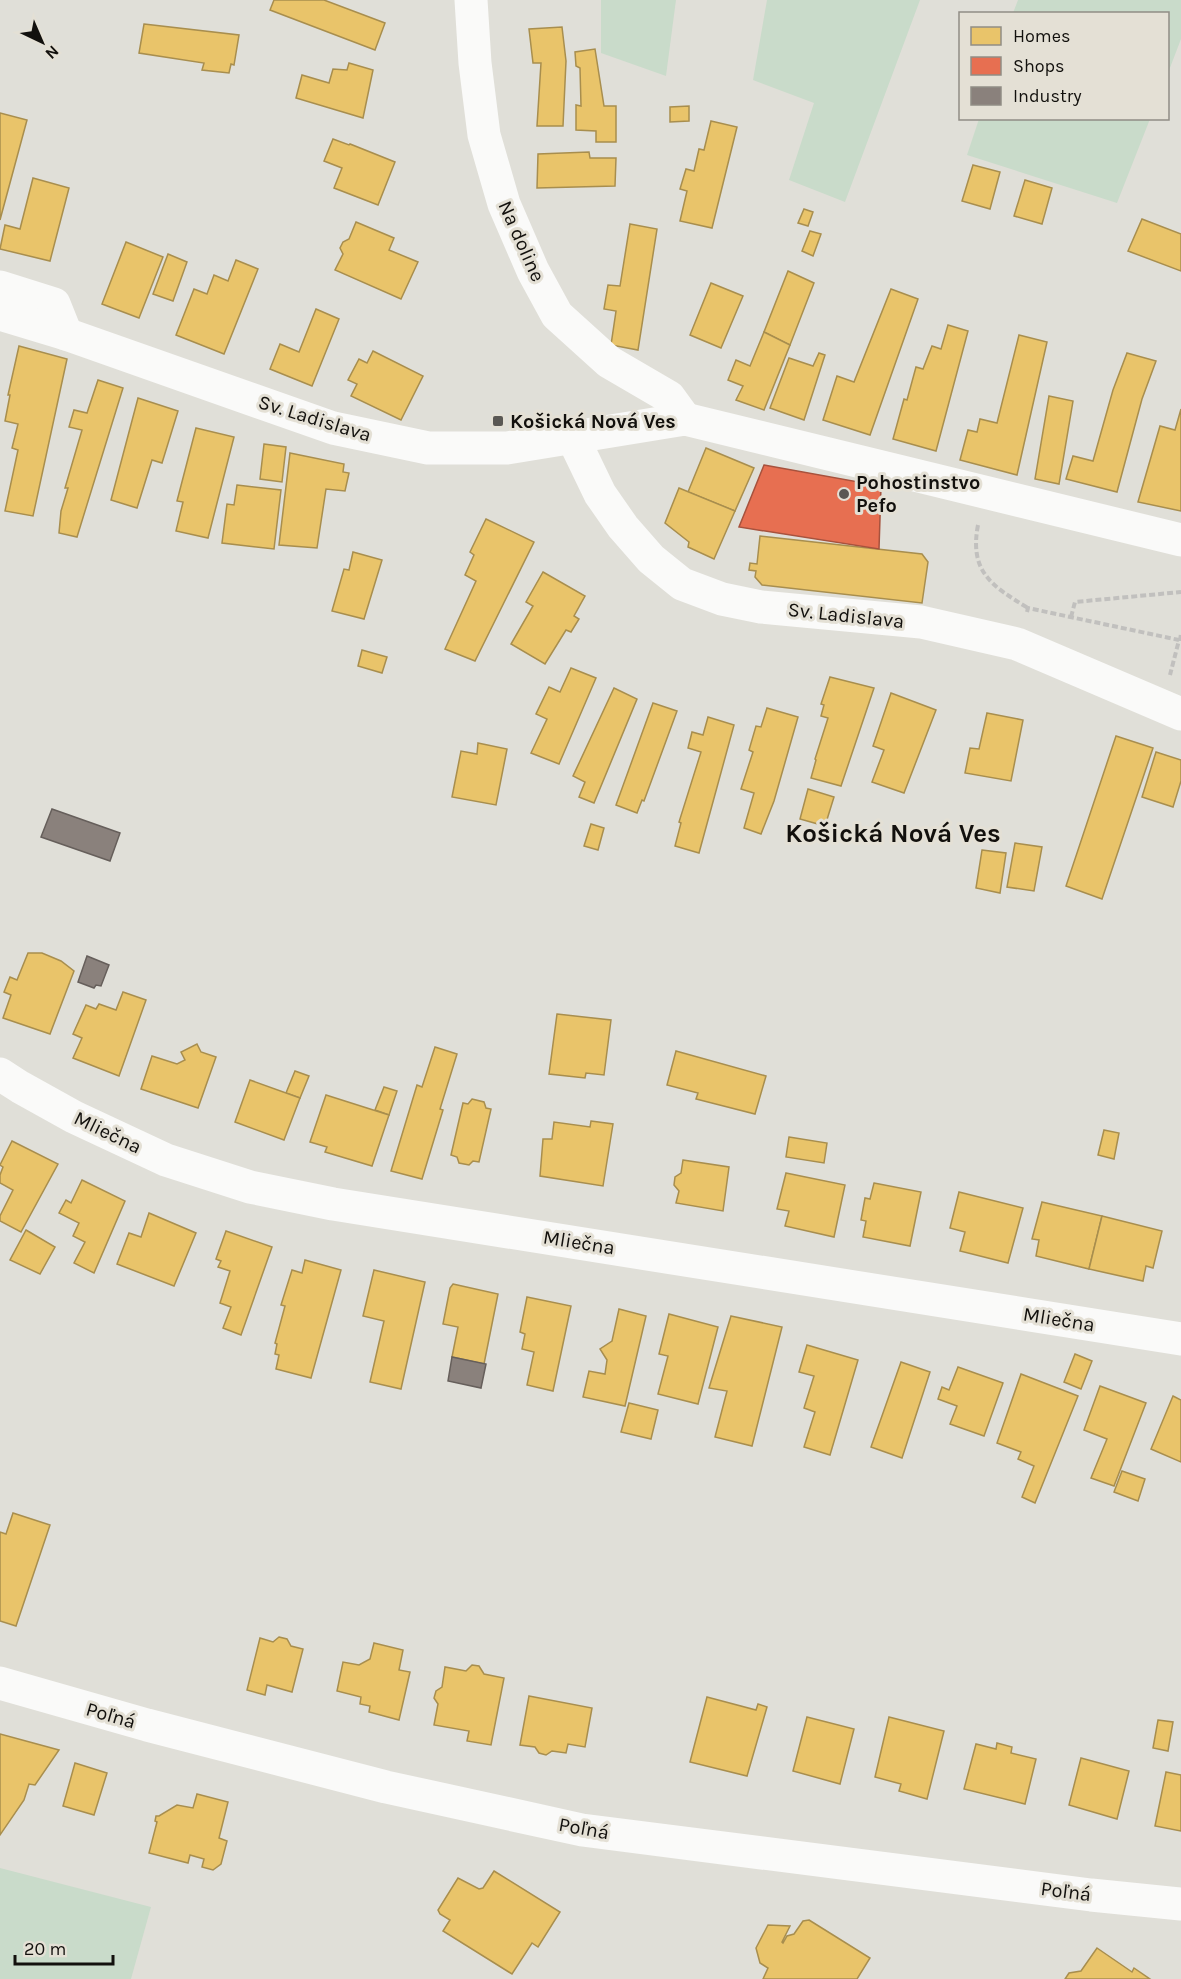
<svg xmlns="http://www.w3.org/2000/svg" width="1181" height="1979" font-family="Karla,sans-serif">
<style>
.green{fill:#c9dbca}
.homes{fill:#e9c46a;stroke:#a88e4e;stroke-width:1.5}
.shops{fill:#e76f51;stroke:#a7523d;stroke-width:1.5}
.industry{fill:#8a817c;stroke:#665f5b;stroke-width:1.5}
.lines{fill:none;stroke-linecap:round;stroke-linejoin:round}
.path{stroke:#c1c0be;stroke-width:4;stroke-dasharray:6 3;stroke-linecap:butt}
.minor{stroke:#fafaf9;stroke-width:33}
.poi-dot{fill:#5a5854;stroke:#e4e0d5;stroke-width:2}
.labels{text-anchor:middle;stroke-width:6;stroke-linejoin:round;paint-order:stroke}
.street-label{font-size:20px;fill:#12100d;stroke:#e4e0d5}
.poi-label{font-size:20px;font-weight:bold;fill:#12100d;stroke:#e4e0d5;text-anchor:start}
.district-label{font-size:26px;font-weight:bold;fill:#12100d;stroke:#e4e0d5}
</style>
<rect width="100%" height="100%" fill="#e0dfd8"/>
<g class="green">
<polygon points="601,0 676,0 666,76 601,53"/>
<polygon points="767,0 920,0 845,202 789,180 814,103 753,80"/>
<polygon points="1018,0 1181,0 1181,39 1168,73 1168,14 1013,13"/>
<polygon points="979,119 979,118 1150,119 1117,203 967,155"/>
<polygon points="0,1868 151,1907 131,1979 0,1979"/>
</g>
<g class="homes">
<polygon points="274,0 324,0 385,23 375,50 270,10"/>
<polygon points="144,24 239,35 234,65 231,64 229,73 202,70 204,63 139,53"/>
<polygon points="562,27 566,61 563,126 537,126 541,63 533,63 529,29"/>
<polygon points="595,49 604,106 616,106 616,142 596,142 596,131 576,130 576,105 581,106 580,68 576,66 575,52"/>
<polygon points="349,63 373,70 363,118 296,98 302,75 329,83 333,69 347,70"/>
<polygon points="689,106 689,121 670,122 670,107"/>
<polygon points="0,113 27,120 0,220"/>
<polygon points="711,121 737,127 712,228 680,221 687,191 680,189 686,169 694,171 699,149 704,150"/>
<polygon points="333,139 349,145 350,144 395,162 378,205 334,188 342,168 324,161"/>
<polygon points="589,152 590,158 616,158 615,186 537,188 538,154"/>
<polygon points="973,165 1000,172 990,209 962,201"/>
<polygon points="33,178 69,188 50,261 0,249 5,225 20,229"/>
<polygon points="1025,180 1052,188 1042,224 1014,216"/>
<polygon points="804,209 813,212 808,226 798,223"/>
<polygon points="1142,219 1181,234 1181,271 1128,251"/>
<polygon points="356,222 394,238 389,250 418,262 401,299 335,270 343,254 340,248 343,242 349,239"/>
<polygon points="630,224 657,229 638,350 611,345 616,311 604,309 608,285 620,286"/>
<polygon points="810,231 821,234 813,256 802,251"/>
<polygon points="126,242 163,257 139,318 102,304"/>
<polygon points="168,254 187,262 173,301 153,294"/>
<polygon points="236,260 258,269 224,354 176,335 194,289 207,294 214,275 228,281"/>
<polygon points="788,271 814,283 790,345 764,332"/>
<polygon points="711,283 743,296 721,348 690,335"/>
<polygon points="891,289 918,299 870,435 823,420 837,376 854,382"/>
<polygon points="316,309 339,319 312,386 270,369 280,344 299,352"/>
<polygon points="948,325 968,331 936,451 893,439 904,399 907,400 916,367 923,369 932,346 941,349"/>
<polygon points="764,332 790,345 764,410 736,400 743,386 728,380 736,360 750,366"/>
<polygon points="1019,335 1047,342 1017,475 960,460 968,430 977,432 980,419 997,423"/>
<polygon points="19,346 67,359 33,516 5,511 18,450 12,448 18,424 5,421 10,395 8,395"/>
<polygon points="373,351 423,376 401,420 351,396 357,384 348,380 359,359 367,363"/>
<polygon points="819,353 825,355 804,420 770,408 789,358 813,366"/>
<polygon points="1127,353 1156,361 1142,399 1117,492 1066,479 1073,456 1093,461 1113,390"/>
<polygon points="98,380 123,388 77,537 59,533 61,511 68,488 65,488 82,430 69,427 74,410 87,413"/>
<polygon points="1049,396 1073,401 1059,484 1035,479"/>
<polygon points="138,398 178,411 162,463 152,460 137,508 111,500"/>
<polygon points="1181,409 1181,511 1138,502 1160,426 1175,430"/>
<polygon points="196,428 234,437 208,538 176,531 183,502 177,501"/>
<polygon points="264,444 286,447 282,482 260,479"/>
<polygon points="706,448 754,468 735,511 688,492"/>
<polygon points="290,453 344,464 343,472 349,473 345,491 326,489 317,548 279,545"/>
<polygon points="237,485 281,490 274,549 222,543 227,504 234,505"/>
<polygon points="679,488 735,511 714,559 688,547 689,542 665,523"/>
<polygon points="486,519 534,542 475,661 445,649 476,581 465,575 474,555 470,552"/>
<polygon points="760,536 922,554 928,562 922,603 762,585 755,577 756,571 749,570 750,563 757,564"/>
<polygon points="353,552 382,560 364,619 332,611 344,569 349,570"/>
<polygon points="543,572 585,596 574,616 579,619 571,632 566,630 545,664 511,644 533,606 526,602"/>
<polygon points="362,650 387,657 382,673 358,666"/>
<polygon points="571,668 596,678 559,764 531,753 547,719 536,714 549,687 560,692"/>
<polygon points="830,677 874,688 841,786 811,778 816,760 815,759 828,718 821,716 824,705 821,704"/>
<polygon points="614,688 637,699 594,803 579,797 585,782 573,776"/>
<polygon points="891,693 936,710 904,793 872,782 884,750 873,746"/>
<polygon points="653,703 677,711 644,801 642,800 637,813 616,805"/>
<polygon points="767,708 798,717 774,801 761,834 744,828 754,793 741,789 753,752 749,750 756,726 761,727"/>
<polygon points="987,713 1023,720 1011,781 965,773 970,748 979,749"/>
<polygon points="708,717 734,725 699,853 675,846 681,823 679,822 701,752 688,748 692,732 703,735"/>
<polygon points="1116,736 1153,748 1102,899 1066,886"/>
<polygon points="478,743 507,749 496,805 452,797 461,751 477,754"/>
<polygon points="1156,752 1181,760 1181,781 1173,807 1142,797"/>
<polygon points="808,789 834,797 825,826 800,819"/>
<polygon points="591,824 604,828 598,850 584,846"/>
<polygon points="1015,843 1042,847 1034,891 1007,887"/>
<polygon points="982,850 1006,853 1000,893 976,888"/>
<polygon points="28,953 42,953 61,961 74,971 50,1034 3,1018 11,995 4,992 10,977 17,980"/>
<polygon points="123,992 146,1000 119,1076 73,1058 82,1038 73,1034 86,1005 96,1009 99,1004 116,1010"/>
<polygon points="557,1014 611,1020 604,1075 586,1073 585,1078 549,1074"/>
<polygon points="197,1044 201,1052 216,1057 198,1108 141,1089 152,1056 177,1064 185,1060 181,1052"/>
<polygon points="435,1047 457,1054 440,1109 443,1110 422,1179 391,1171 417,1085 422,1087"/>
<polygon points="676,1051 766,1076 755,1114 696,1099 698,1093 667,1085"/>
<polygon points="295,1071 309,1076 300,1098 286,1093"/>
<polygon points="250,1080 300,1098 284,1140 235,1122"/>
<polygon points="384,1087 397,1091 389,1115 375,1110"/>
<polygon points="326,1095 389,1115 372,1166 325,1152 327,1147 310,1142"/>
<polygon points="472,1099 484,1102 486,1108 491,1109 479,1162 473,1161 469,1165 459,1163 457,1157 451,1155 463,1103 468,1104"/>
<polygon points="591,1121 613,1124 603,1186 540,1176 543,1139 552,1139 554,1122 590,1127"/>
<polygon points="1104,1130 1119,1133 1114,1159 1098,1155"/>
<polygon points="789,1137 827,1143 824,1163 786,1157"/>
<polygon points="12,1141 58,1164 21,1232 0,1221 0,1216 13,1190 0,1183 0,1175 3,1167 0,1165"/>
<polygon points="683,1160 729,1167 723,1211 676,1203 679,1191 674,1185 675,1177 681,1173"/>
<polygon points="786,1173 845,1185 834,1237 785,1226 789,1211 777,1209"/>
<polygon points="82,1180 125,1201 94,1273 74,1263 85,1242 73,1236 79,1223 59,1213 66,1200 71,1203"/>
<polygon points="874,1183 921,1192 910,1246 863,1237 866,1221 861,1220 865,1198 870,1199"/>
<polygon points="959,1192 1023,1208 1008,1263 960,1251 965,1232 950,1228"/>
<polygon points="1042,1202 1102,1216 1089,1269 1036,1256 1039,1240 1032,1239"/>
<polygon points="149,1213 196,1233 174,1286 117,1264 129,1233 141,1237"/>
<polygon points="1102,1216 1162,1231 1153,1268 1146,1266 1143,1281 1089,1269"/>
<polygon points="26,1230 55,1247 40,1274 10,1260"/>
<polygon points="226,1231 272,1247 241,1335 223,1328 231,1307 220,1303 230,1271 218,1267 221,1261 216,1259"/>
<polygon points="305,1260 341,1270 311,1378 276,1369 279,1355 275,1354 277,1344 275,1343 285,1306 281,1305 292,1270 302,1273"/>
<polygon points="374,1270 425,1282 401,1389 370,1382 384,1321 363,1316"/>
<polygon points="453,1284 498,1294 484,1364 452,1357 458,1327 443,1324 450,1288"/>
<polygon points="527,1297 571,1306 553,1391 527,1385 534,1352 522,1349 525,1334 520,1332"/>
<polygon points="619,1309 646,1316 625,1406 583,1397 589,1371 605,1374 607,1360 600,1349 612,1341"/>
<polygon points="669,1314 718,1327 698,1404 658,1394 668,1356 659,1354"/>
<polygon points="731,1316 782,1327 752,1446 715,1437 727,1391 709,1388"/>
<polygon points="807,1345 858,1360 830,1455 804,1447 815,1412 804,1408 814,1376 799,1372"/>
<polygon points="1075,1354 1092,1361 1081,1389 1064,1382"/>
<polygon points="901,1362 930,1372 902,1458 871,1447"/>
<polygon points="958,1367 1003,1383 984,1436 950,1424 957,1406 938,1399 942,1387 949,1390"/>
<polygon points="1021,1374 1078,1396 1035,1503 1022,1497 1034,1466 1018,1459 1021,1452 997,1443"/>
<polygon points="1100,1386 1146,1403 1114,1486 1091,1478 1107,1439 1084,1430"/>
<polygon points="1173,1396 1181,1400 1181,1462 1151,1449"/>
<polygon points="629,1403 658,1410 651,1439 621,1432"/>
<polygon points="1122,1471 1145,1479 1138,1501 1114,1492"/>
<polygon points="13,1513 50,1525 16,1626 0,1621 0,1532 6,1534"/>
<polygon points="279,1637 287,1639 291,1646 303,1649 292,1692 267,1685 265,1695 247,1690 260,1638 273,1642"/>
<polygon points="374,1643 403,1650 399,1670 410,1672 399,1720 369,1712 370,1706 360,1704 361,1697 337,1691 343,1662 359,1665 370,1659"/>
<polygon points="472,1665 479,1666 484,1674 504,1678 491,1745 467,1741 469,1731 434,1725 438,1704 434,1698 436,1691 442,1687 445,1667 466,1671"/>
<polygon points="529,1696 592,1708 585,1747 568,1744 566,1753 552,1751 546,1755 539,1753 535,1747 520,1745"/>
<polygon points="707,1697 756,1710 758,1704 767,1707 747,1776 690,1762"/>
<polygon points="807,1717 854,1729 840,1784 793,1771"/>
<polygon points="889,1717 944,1731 927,1799 899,1791 901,1784 875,1777"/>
<polygon points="1158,1720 1173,1722 1168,1751 1153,1748"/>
<polygon points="0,1734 59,1750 35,1785 29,1784 24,1800 0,1835"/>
<polygon points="997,1743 1012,1747 1011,1753 1036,1759 1025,1804 964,1789 976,1744 996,1749"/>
<polygon points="1081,1758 1129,1771 1117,1819 1069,1805"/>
<polygon points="75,1763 107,1773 94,1815 63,1806"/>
<polygon points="1166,1772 1181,1775 1181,1831 1155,1826"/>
<polygon points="197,1794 228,1802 219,1838 227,1841 221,1864 213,1870 202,1867 204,1859 190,1855 188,1863 149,1853 157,1822 155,1821 156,1816 159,1816 177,1805 193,1808"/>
<polygon points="494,1871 560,1912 538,1947 532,1943 512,1974 443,1931 450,1920 440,1914 438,1910 458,1878 479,1889 483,1888"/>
<polygon points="809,1920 870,1958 857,1979 763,1979 768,1968 760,1963 756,1948 768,1925 790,1926 782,1942 783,1943 787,1936 794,1934 803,1921"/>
<polygon points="1097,1948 1132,1972 1134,1968 1150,1979 1065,1979 1069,1973 1081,1971"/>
</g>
<polygon class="shops" points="764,465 881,486 879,549 739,527"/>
<g class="industry">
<polygon points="52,809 120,833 110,861 41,837"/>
<polygon points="87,956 109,965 101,986 96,985 94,988 78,982"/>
<polygon points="452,1357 486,1364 481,1388 448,1381"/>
</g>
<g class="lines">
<g class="path">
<path d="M978 525C969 572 992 586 1028 608"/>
<polyline points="1027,612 1028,608 1179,640 1170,675"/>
<polyline points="1071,617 1075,602 1181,592"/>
<polyline points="1180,641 1181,633"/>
</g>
<g class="minor">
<polyline points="471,0 475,63 484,135 504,204 533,271 557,315 609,362 669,397 685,419"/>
<polyline points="0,287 54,304 66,334"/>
<polyline points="0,314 66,334 333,428 428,448 507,448 685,419 1181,540"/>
<polyline points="573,438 600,494 623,527 651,559 682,584 722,599 761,607 921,622 1017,644 1181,714"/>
<polyline points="0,1074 20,1087 74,1117 166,1160 250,1187 333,1204 1181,1339"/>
<polyline points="0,1683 147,1725 386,1787 582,1830 1091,1895 1181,1904"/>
</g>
</g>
<g class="poi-dot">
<rect x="492" y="415" width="12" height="12" rx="3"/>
<circle cx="844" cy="494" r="6"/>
</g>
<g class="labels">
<g class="street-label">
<text transform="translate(522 241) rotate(66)" y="7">Na doline</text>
<text transform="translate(315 418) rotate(17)" y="7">Sv. Ladislava</text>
<text transform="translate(846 615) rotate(6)" y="7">Sv. Ladislava</text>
<text transform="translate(108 1132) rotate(26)" y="7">Mliečna</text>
<text transform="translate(579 1242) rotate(9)" y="7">Mliečna</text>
<text transform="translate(1059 1319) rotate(9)" y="7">Mliečna</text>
<text transform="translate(111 1715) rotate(16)" y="7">Poľná</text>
<text transform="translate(584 1828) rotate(10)" y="7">Poľná</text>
<text transform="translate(1066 1891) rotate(7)" y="7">Poľná</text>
</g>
<g class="poi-label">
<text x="510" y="428">Košická Nová Ves</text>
<text x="856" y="489">Pohostinstvo<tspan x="856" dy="23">Pefo</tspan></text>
</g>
<g class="district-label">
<text x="893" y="842">Košická Nová Ves</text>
</g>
</g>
<rect x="959" y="12" width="210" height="108" fill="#e4e0d5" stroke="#908d85" stroke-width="1.5"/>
<rect x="971" y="27" width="30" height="18" fill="#e9c46a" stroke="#908d85" stroke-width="1.5"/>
<text x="1013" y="42" font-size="18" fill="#12100d">Homes</text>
<rect x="971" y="57" width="30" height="18" fill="#e76f51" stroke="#908d85" stroke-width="1.5"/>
<text x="1013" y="72" font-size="18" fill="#12100d">Shops</text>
<rect x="971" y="87" width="30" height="18" fill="#8a817c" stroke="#908d85" stroke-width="1.5"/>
<text x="1013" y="102" font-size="18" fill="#12100d">Industry</text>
<g transform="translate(42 42) rotate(136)" stroke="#e4e0d5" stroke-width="4.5" paint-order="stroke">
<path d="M0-4.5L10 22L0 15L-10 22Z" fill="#12100d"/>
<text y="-9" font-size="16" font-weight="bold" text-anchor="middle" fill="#12100d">N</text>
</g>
<path d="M15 1955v9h98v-9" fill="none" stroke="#12100d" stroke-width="3"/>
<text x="24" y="1955" font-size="18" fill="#12100d" stroke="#e4e0d5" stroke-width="4.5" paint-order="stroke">20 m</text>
</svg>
